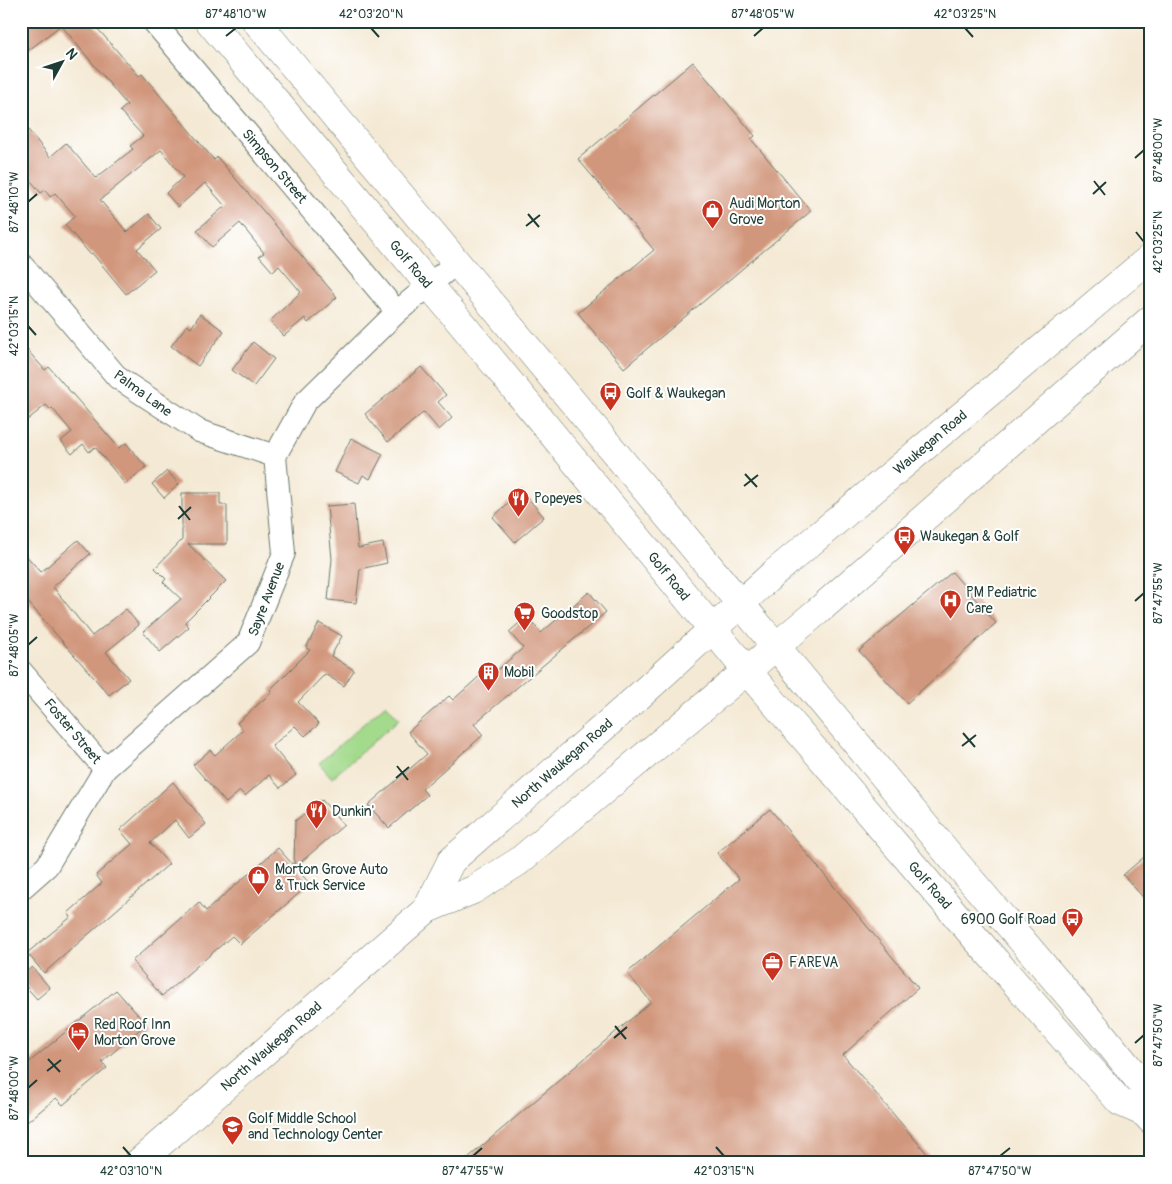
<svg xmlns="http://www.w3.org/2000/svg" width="1172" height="1184" font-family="Pangolin,sans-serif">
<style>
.green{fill:#a3da8c;stroke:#618c60}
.building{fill:#d1977d}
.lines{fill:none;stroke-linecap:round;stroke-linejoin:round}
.minor-casing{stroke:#6a796c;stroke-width:24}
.major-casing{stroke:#6a796c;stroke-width:29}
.minor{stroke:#fff;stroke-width:22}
.major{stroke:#fff;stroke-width:28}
.ticks{fill:none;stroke:#1f3d34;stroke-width:2}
.labels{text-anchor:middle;stroke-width:4;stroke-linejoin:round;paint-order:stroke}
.street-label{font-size:14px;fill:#1f3d34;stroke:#fff}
.poi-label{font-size:14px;fill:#1f3d34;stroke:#fff;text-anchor:start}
.neatline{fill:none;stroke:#1f3d34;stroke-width:2}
.ticks-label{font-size:12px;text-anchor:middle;fill:#1f3d34}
</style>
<rect width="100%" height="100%" fill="#fff"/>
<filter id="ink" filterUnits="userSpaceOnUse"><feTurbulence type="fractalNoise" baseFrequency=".02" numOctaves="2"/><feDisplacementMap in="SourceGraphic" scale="10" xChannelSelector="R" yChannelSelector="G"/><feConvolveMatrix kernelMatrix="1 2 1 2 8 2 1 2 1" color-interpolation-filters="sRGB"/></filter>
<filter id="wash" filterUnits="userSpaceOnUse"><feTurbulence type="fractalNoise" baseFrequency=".0096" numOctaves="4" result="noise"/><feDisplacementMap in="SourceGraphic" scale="20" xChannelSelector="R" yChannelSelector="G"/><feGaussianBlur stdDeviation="1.12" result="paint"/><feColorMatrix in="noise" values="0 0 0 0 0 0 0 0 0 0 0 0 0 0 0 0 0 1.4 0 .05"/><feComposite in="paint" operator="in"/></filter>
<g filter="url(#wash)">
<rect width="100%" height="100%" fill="#f4e9d4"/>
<polygon class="green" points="386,704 399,719 332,778 319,763"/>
<g id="blocks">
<g class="building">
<polygon points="34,21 91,21 139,76 142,74 214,160 217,157 337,297 308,323 305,318 284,336 270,321 301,292 279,266 273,272 259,256 264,253 240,223 212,247 197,230 225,206 205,183 178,207 166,193 183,177 161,150 100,200 127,232 149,214 161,229 137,249 155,270 126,294 92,253 90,254 65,225 75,216 55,193 50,197 45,190 41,193 27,176 29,174 21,164 21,121 50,157 66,143 96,178 133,149 130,146 143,136 120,111 127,105 61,25 29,50 21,40 21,31"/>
<polygon points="693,62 755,136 751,139 811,211 624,368 578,313 654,250 578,159"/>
<polygon points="200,314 224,331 198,366 171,346 187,325 191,328"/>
<polygon points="253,342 274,359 254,386 232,370"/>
<polygon points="21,343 45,370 49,367 119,448 126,443 146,467 125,484 95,447 89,452 83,444 72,454 61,441 72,432 52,408 51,410 46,405 21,425"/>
<polygon points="421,367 446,395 438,402 452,418 439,430 424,412 388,442 365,414"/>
<polygon points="351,438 383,454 370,479 363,475 359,483 335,472"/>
<polygon points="167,471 179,484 164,498 152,484"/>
<polygon points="522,491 544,517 515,542 493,517"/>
<polygon points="182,493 220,493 220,505 227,505 227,544 188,544 226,581 185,622 189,627 160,652 143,632 181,599 163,582 166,579 155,568 182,540"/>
<polygon points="354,504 358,548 383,543 387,563 360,569 356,603 328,600 332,559 327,506"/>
<polygon points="78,540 90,554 53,587 92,636 126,609 139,625 106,652 129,679 109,695 21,594 21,550 41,572"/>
<polygon points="952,572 996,623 907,703 859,651"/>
<polygon points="589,592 606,612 474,724 483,735 422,789 427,795 389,828 368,805 427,754 408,732 449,696 453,700 483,673 488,678 523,648 509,632 527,616 541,633"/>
<polygon points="319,623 342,636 331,656 354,670 344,686 325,674 298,702 319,724 305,736 295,726 272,746 296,775 280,788 269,775 245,796 240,791 226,803 193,765 210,750 215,755 243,730 237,723 272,692 270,690 310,650 306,648"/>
<polygon points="173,782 206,824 189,838 175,820 150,843 169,864 44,973 27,953 71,917 68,913 102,883 96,875 132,844 120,830"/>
<polygon points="322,800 344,825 295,867 310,884 240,944 232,936 162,996 132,961 199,902 206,911 278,848 294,866 295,821"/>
<polygon points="770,809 918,988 843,1055 935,1163 462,1163 651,1002 627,973 739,879 717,853"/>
<polygon points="1151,851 1151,906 1123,875"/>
<polygon points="32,967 50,988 37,999 21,981 21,976"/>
<polygon points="116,990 146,1024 102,1062 107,1068 63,1105 56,1098 21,1127 21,1069"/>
</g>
</g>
</g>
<g filter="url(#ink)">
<use href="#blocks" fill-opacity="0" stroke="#6a796c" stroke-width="1"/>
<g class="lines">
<defs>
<g id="minor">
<polyline points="153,21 397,312"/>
<polyline points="21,264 118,378 199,431 275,456"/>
<polyline points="21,671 105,769"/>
<polyline points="21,889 47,866 105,769 248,643 284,553 275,456 305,402 397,312 457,262"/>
</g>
<g id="major">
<polyline points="209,21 466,329 747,671 978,941 1120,1102 1145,1113 1151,1120"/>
<polyline points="256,21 946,851 1099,1031 1146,1089 1145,1113"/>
<polyline points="427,909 451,861 638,697 773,574 1151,257"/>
<polyline points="138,1163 427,909 473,890 518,862 818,611 1151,319"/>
</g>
</defs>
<use href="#minor" class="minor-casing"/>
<use href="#major" class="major-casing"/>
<use href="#minor" class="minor"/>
<use href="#major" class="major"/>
</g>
</g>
<path class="ticks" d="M371 28 379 37M965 28 973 37M226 36 236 28M754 36 763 28M1135 158 1144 150M1094 181 1105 195M1093 194 1106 182M28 202 37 194M528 214 539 227M526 226 540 215M1136 232 1144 242M28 326 36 335M745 474 757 487M744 486 758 475M179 506 190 520M178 519 191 507M1135 601 1144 593M28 645 37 637M963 733 975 747M962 746 976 735M397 766 408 780M396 778 409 767M615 1026 626 1039M614 1038 627 1027M1135 1043 1144 1035M48 1059 60 1072M47 1071 61 1060M28 1088 37 1080M123 1147 131 1156M716 1147 724 1156M473 1156 482 1148M1000 1156 1010 1148"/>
<defs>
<symbol id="shop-pin" viewBox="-11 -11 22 30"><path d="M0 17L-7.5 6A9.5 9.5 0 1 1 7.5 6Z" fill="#c8321e" stroke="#fff"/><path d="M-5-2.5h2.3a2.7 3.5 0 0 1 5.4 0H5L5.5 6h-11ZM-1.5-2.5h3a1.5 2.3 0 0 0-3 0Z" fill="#fff"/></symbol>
<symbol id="bus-pin" viewBox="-11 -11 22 30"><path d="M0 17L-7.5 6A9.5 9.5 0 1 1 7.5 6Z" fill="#c8321e" stroke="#fff"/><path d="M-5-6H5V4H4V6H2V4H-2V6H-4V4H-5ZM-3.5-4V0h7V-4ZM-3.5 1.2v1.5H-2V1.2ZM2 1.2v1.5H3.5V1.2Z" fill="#fff"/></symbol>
<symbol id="restaurant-pin" viewBox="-11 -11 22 30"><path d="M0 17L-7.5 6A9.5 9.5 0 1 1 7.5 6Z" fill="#c8321e" stroke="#fff"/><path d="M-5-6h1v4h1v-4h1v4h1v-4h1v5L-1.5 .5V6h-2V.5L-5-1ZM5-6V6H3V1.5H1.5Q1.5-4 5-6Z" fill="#fff"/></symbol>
<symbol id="hospital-pin" viewBox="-11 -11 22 30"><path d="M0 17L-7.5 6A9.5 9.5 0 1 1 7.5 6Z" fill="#c8321e" stroke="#fff"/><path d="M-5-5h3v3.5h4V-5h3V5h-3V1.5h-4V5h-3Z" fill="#fff"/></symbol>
<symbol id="supermarket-pin" viewBox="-11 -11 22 30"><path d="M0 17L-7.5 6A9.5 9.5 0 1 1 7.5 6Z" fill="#c8321e" stroke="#fff"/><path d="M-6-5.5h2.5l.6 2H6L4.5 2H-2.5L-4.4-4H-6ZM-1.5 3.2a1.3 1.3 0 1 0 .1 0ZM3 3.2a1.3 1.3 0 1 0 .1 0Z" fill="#fff"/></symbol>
<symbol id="building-pin" viewBox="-11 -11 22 30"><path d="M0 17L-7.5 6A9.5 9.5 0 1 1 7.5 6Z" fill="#c8321e" stroke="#fff"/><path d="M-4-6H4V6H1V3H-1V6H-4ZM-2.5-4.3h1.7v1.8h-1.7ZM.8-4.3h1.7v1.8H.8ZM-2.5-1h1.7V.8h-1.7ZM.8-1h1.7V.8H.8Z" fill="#fff"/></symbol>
<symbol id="office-pin" viewBox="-11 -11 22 30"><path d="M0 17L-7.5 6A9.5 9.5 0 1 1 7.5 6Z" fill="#c8321e" stroke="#fff"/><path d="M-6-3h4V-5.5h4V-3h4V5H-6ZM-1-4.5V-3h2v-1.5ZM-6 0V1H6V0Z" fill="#fff"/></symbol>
<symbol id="hotel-pin" viewBox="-11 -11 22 30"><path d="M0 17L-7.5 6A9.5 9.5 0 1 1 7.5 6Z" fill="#c8321e" stroke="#fff"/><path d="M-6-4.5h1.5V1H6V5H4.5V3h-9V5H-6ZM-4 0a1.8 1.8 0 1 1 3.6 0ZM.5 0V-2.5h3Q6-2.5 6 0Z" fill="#fff"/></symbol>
<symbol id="school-pin" viewBox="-11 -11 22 30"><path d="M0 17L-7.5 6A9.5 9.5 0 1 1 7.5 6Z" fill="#c8321e" stroke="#fff"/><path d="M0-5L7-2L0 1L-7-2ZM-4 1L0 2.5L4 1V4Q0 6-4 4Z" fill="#fff"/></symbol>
</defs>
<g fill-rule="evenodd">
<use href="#shop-pin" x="700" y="198" width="25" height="34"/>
<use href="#bus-pin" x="598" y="380" width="25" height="34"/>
<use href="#restaurant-pin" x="506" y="486" width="25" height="34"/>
<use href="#bus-pin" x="892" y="524" width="25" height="34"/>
<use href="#hospital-pin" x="938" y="588" width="25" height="34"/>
<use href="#supermarket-pin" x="512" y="600" width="25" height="34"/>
<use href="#building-pin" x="476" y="660" width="25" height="34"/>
<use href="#restaurant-pin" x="304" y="798" width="25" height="34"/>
<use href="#shop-pin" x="246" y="864" width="25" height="34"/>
<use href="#bus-pin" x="1060" y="906" width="25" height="34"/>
<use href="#office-pin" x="760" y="950" width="25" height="34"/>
<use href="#hotel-pin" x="66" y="1020" width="25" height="34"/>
<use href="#school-pin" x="220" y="1114" width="25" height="34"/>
</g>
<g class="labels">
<g class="street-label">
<text transform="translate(275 166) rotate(50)" y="5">Simpson Street</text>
<text transform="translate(411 264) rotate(50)" y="5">Golf Road</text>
<text transform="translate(143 393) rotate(36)" y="5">Palma Lane</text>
<text transform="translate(930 442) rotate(-40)" y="5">Waukegan Road</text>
<text transform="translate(669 576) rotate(51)" y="5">Golf Road</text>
<text transform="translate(266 599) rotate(-69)" y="5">Sayre Avenue</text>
<text transform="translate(73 731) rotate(50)" y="5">Foster Street</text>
<text transform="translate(562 763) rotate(-41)" y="5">North Waukegan Road</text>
<text transform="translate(930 885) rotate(49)" y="5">Golf Road</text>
<text transform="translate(271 1046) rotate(-41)" y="5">North Waukegan Road</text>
</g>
<g class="poi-label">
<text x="729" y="208">Audi Morton<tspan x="729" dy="16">Grove</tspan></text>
<text x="626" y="398">Golf &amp; Waukegan</text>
<text x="534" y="503">Popeyes</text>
<text x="920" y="541">Waukegan &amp; Golf</text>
<text x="966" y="597">PM Pediatric<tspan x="966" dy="16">Care</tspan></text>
<text x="541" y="618">Goodstop</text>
<text x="504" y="677">Mobil</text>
<text x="332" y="816">Dunkin'</text>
<text x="275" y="874">Morton Grove Auto<tspan x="275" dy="16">&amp; Truck Service</tspan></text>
<text x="1056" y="924" text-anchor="end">6900 Golf Road</text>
<text x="789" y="967">FAREVA</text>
<text x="94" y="1029">Red Roof Inn<tspan x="94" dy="16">Morton Grove</tspan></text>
<text x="248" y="1123">Golf Middle School<tspan x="248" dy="16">and Technology Center</tspan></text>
</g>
</g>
<rect width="1172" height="1184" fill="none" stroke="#fff" stroke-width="55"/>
<g transform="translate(62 62) rotate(50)" stroke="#ffffff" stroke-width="4" paint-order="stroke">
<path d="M0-4L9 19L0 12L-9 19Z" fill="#1f3d34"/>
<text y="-8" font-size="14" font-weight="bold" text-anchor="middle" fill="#1f3d34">N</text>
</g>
<rect x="28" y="28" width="1116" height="1128" class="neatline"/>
<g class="ticks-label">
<text x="236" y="18">87°48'10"W</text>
<text x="371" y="18">42°03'20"N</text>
<text x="763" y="18">87°48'05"W</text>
<text x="965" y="18">42°03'25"N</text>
<text transform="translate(1158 150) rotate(-90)" y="4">87°48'00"W</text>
<text transform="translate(14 202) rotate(-90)" y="4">87°48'10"W</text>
<text transform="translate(1158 242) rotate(-90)" y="4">42°03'25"N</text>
<text transform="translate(14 326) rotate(-90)" y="4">42°03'15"N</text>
<text transform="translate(1158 593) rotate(-90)" y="4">87°47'55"W</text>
<text transform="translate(14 645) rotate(-90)" y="4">87°48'05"W</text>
<text transform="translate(1158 1035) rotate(-90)" y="4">87°47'50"W</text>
<text transform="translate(14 1088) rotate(-90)" y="4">87°48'00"W</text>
<text x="131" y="1175">42°03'10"N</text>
<text x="473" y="1175">87°47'55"W</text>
<text x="724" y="1175">42°03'15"N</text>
<text x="1000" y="1175">87°47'50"W</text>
</g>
</svg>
